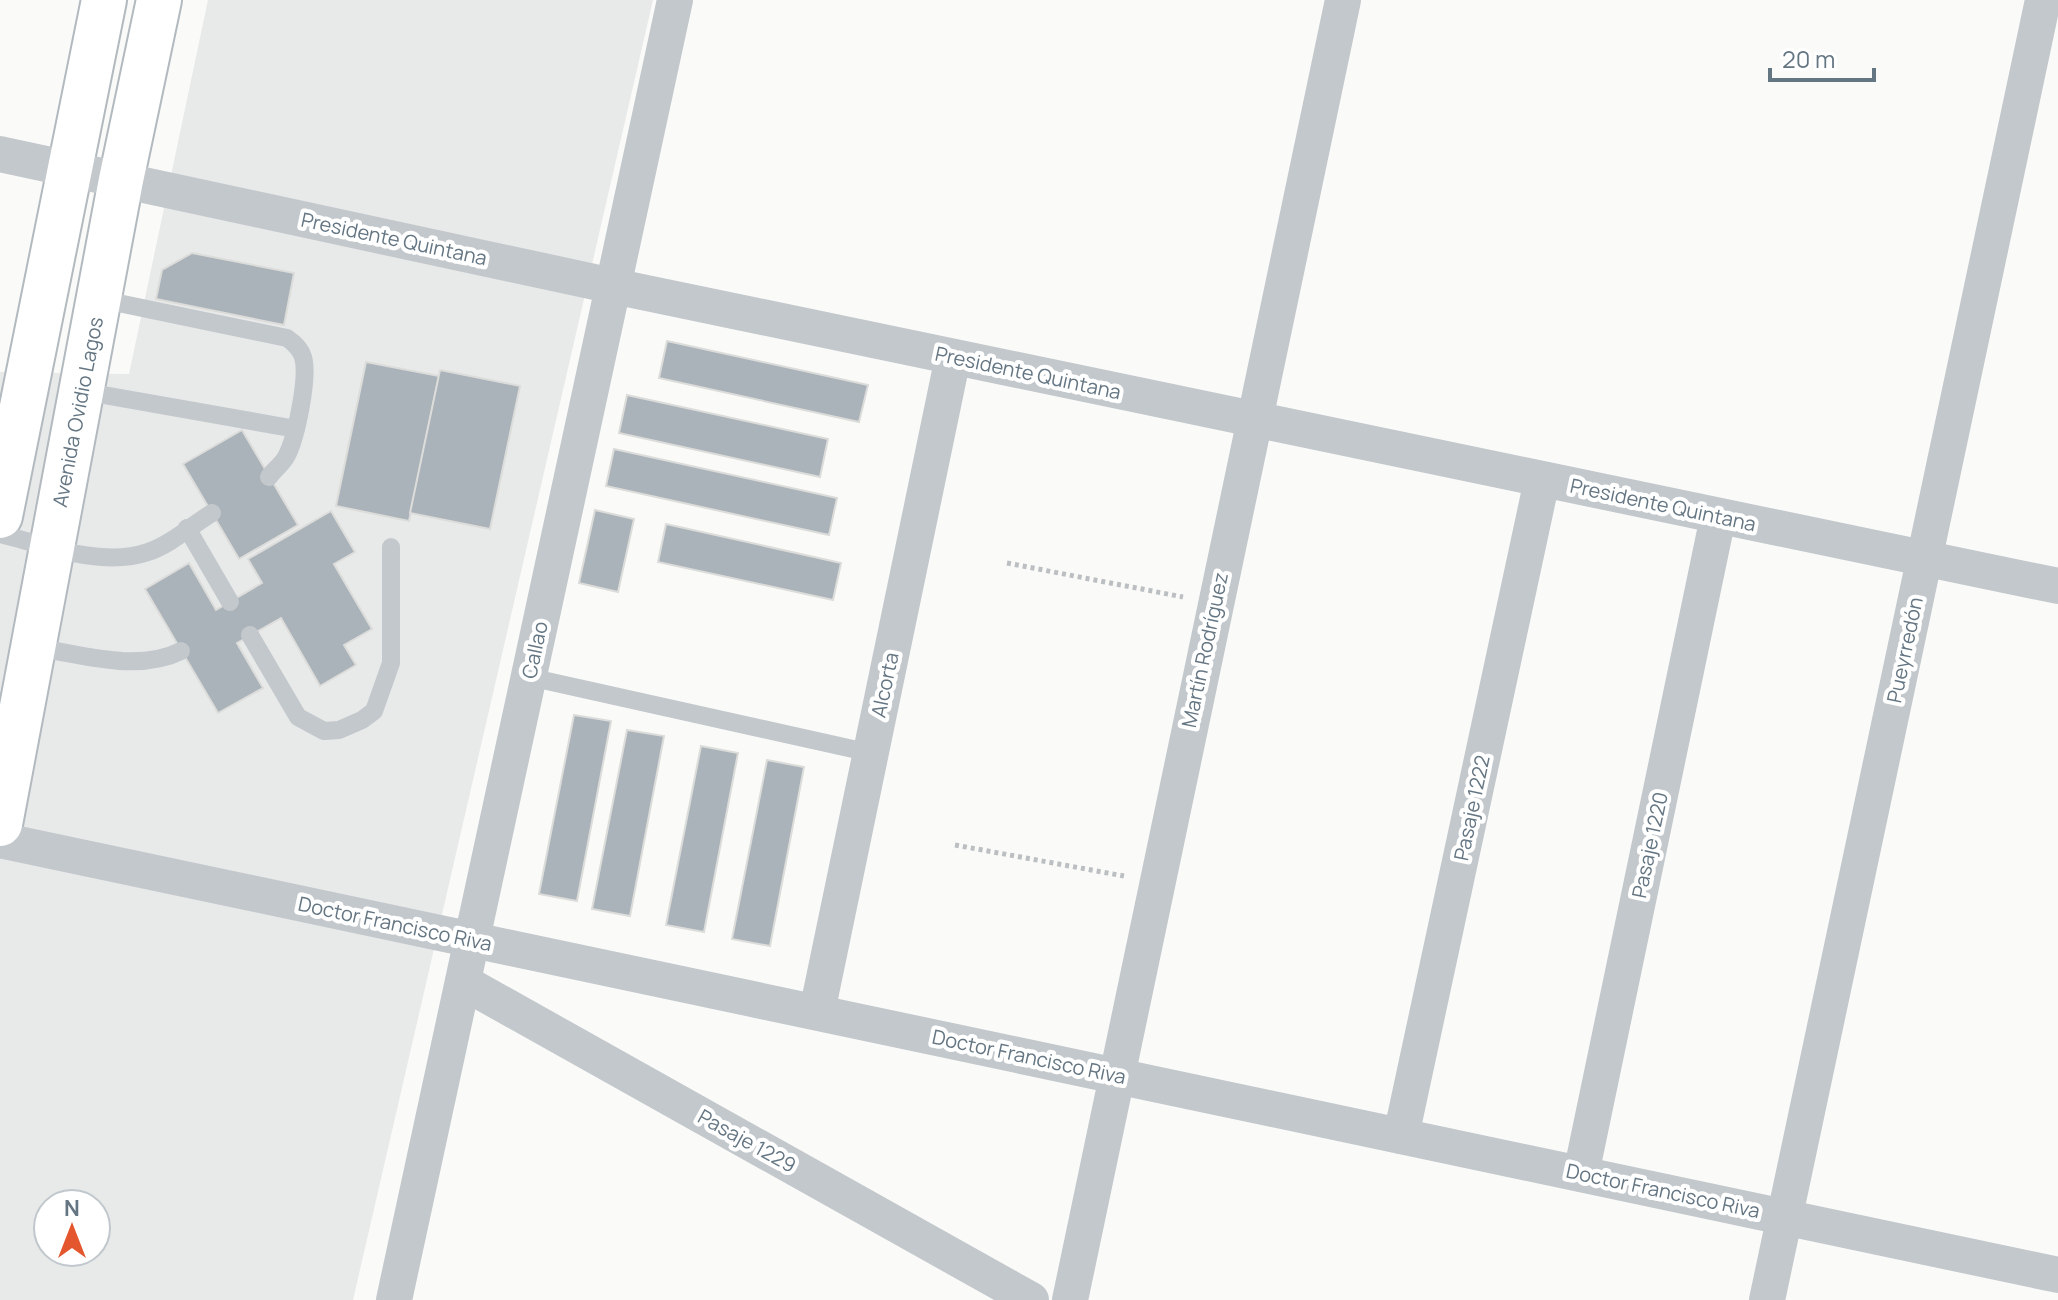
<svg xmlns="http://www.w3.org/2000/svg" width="2058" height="1300" font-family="Manrope,sans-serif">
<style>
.built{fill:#e8e9e9;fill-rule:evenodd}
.building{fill:#aab3b9;stroke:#dcdcda;stroke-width:2}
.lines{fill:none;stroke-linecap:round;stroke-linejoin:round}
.secondary-casing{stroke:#b3babf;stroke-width:48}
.path{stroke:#bbbfc2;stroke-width:5;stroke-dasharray:4 4;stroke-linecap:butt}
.lane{stroke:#c3c8cc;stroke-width:18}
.street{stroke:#c3c8cc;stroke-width:36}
.secondary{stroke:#fff;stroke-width:44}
.labels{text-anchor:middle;stroke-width:8;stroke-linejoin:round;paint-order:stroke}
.street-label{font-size:20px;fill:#657683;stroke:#fff}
</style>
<rect width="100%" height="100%" fill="#fafaf8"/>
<path class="built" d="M208 0H653L353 1300H0V372L129 374ZM48 1204H96V1252H48Z"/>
<g class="building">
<polygon points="192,253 294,273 284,325 156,299 162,270"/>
<polygon points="667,341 868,385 859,422 659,378"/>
<polygon points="366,362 439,376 409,521 336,506"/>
<polygon points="440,370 520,386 490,529 410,513"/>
<polygon points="627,395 828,439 820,477 619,433"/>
<polygon points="242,430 298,525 239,559 183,464"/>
<polygon points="614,449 837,498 829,535 606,486"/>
<polygon points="595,510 634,519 618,592 579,583"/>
<polygon points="331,511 355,552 334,564 372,629 344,645 356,665 320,686 281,618 237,643 263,688 218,713 145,589 189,563 216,610 262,583 248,559"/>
<polygon points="666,524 841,563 833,600 658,562"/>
<polygon points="574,715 611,721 577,901 539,894"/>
<polygon points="627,730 664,736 630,916 592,909"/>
<polygon points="701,746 738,753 704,932 666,925"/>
<polygon points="767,760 804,767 770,946 732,939"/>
</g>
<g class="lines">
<defs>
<g id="secondary">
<polyline points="0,516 104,0"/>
<polyline points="0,824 121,180 159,0"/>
</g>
</defs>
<use href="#secondary" class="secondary-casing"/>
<g class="path">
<polyline points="1007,563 1183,597"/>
<polyline points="955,845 1124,876"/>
</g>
<g class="lane">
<path d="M99 299 287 338C294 343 300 348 303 357 309 377 296 439 286 457 282 464 274 470 269 477"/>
<polyline points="81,391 296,429"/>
<polyline points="187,528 230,602"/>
<path d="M0 534C45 545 102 568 148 552 170 545 192 525 212 513"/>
<polyline points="250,635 298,717 324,731 339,730 362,720 374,711 391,663 391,547"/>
<path d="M33 647C81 654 137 673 181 651"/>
<polyline points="529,677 871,753"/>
</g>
<g class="street">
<polyline points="0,154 613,286 2058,586"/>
<polyline points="0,840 2058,1275"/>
<polyline points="463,982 1031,1300"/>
<polyline points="817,1012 953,357"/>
<polyline points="1401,1136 1542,480"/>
<polyline points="1581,1174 1718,517"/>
<polyline points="394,1300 675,0"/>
<polyline points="1070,1300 1343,0"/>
<polyline points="1767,1300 2043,0"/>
</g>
<use href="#secondary" class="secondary"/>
</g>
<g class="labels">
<g class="street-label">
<text transform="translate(394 239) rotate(12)" y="7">Presidente Quintana</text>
<text transform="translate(1028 373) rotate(12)" y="7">Presidente Quintana</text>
<text transform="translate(78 412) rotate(-79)" y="7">Avenida Ovidio Lagos</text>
<text transform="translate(1663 505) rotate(12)" y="7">Presidente Quintana</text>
<text transform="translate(535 650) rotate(-78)" y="7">Callao</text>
<text transform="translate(1205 650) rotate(-78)" y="7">Martín Rodríguez</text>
<text transform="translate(1905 650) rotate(-78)" y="7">Pueyrredón</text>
<text transform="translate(885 685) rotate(-78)" y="7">Alcorta</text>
<text transform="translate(1472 808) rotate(-78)" y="7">Pasaje 1222</text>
<text transform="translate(1650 845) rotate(-78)" y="7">Pasaje 1220</text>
<text transform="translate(395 924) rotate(12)" y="7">Doctor Francisco Riva</text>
<text transform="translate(1029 1057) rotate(12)" y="7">Doctor Francisco Riva</text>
<text transform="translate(747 1141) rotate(29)" y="7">Pasaje 1229</text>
<text transform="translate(1663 1191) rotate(12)" y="7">Doctor Francisco Riva</text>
</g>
</g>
<g transform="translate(72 1228)"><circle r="38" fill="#ffffff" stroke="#c1c8cd" stroke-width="2"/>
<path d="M0-6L14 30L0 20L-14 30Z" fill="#e4572e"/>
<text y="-12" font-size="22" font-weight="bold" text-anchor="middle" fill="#657683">N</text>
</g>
<path d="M1770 68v12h104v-12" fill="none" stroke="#657683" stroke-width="4"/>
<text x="1782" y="68" font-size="24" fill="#657683" stroke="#ffffff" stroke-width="6" paint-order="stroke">20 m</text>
</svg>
